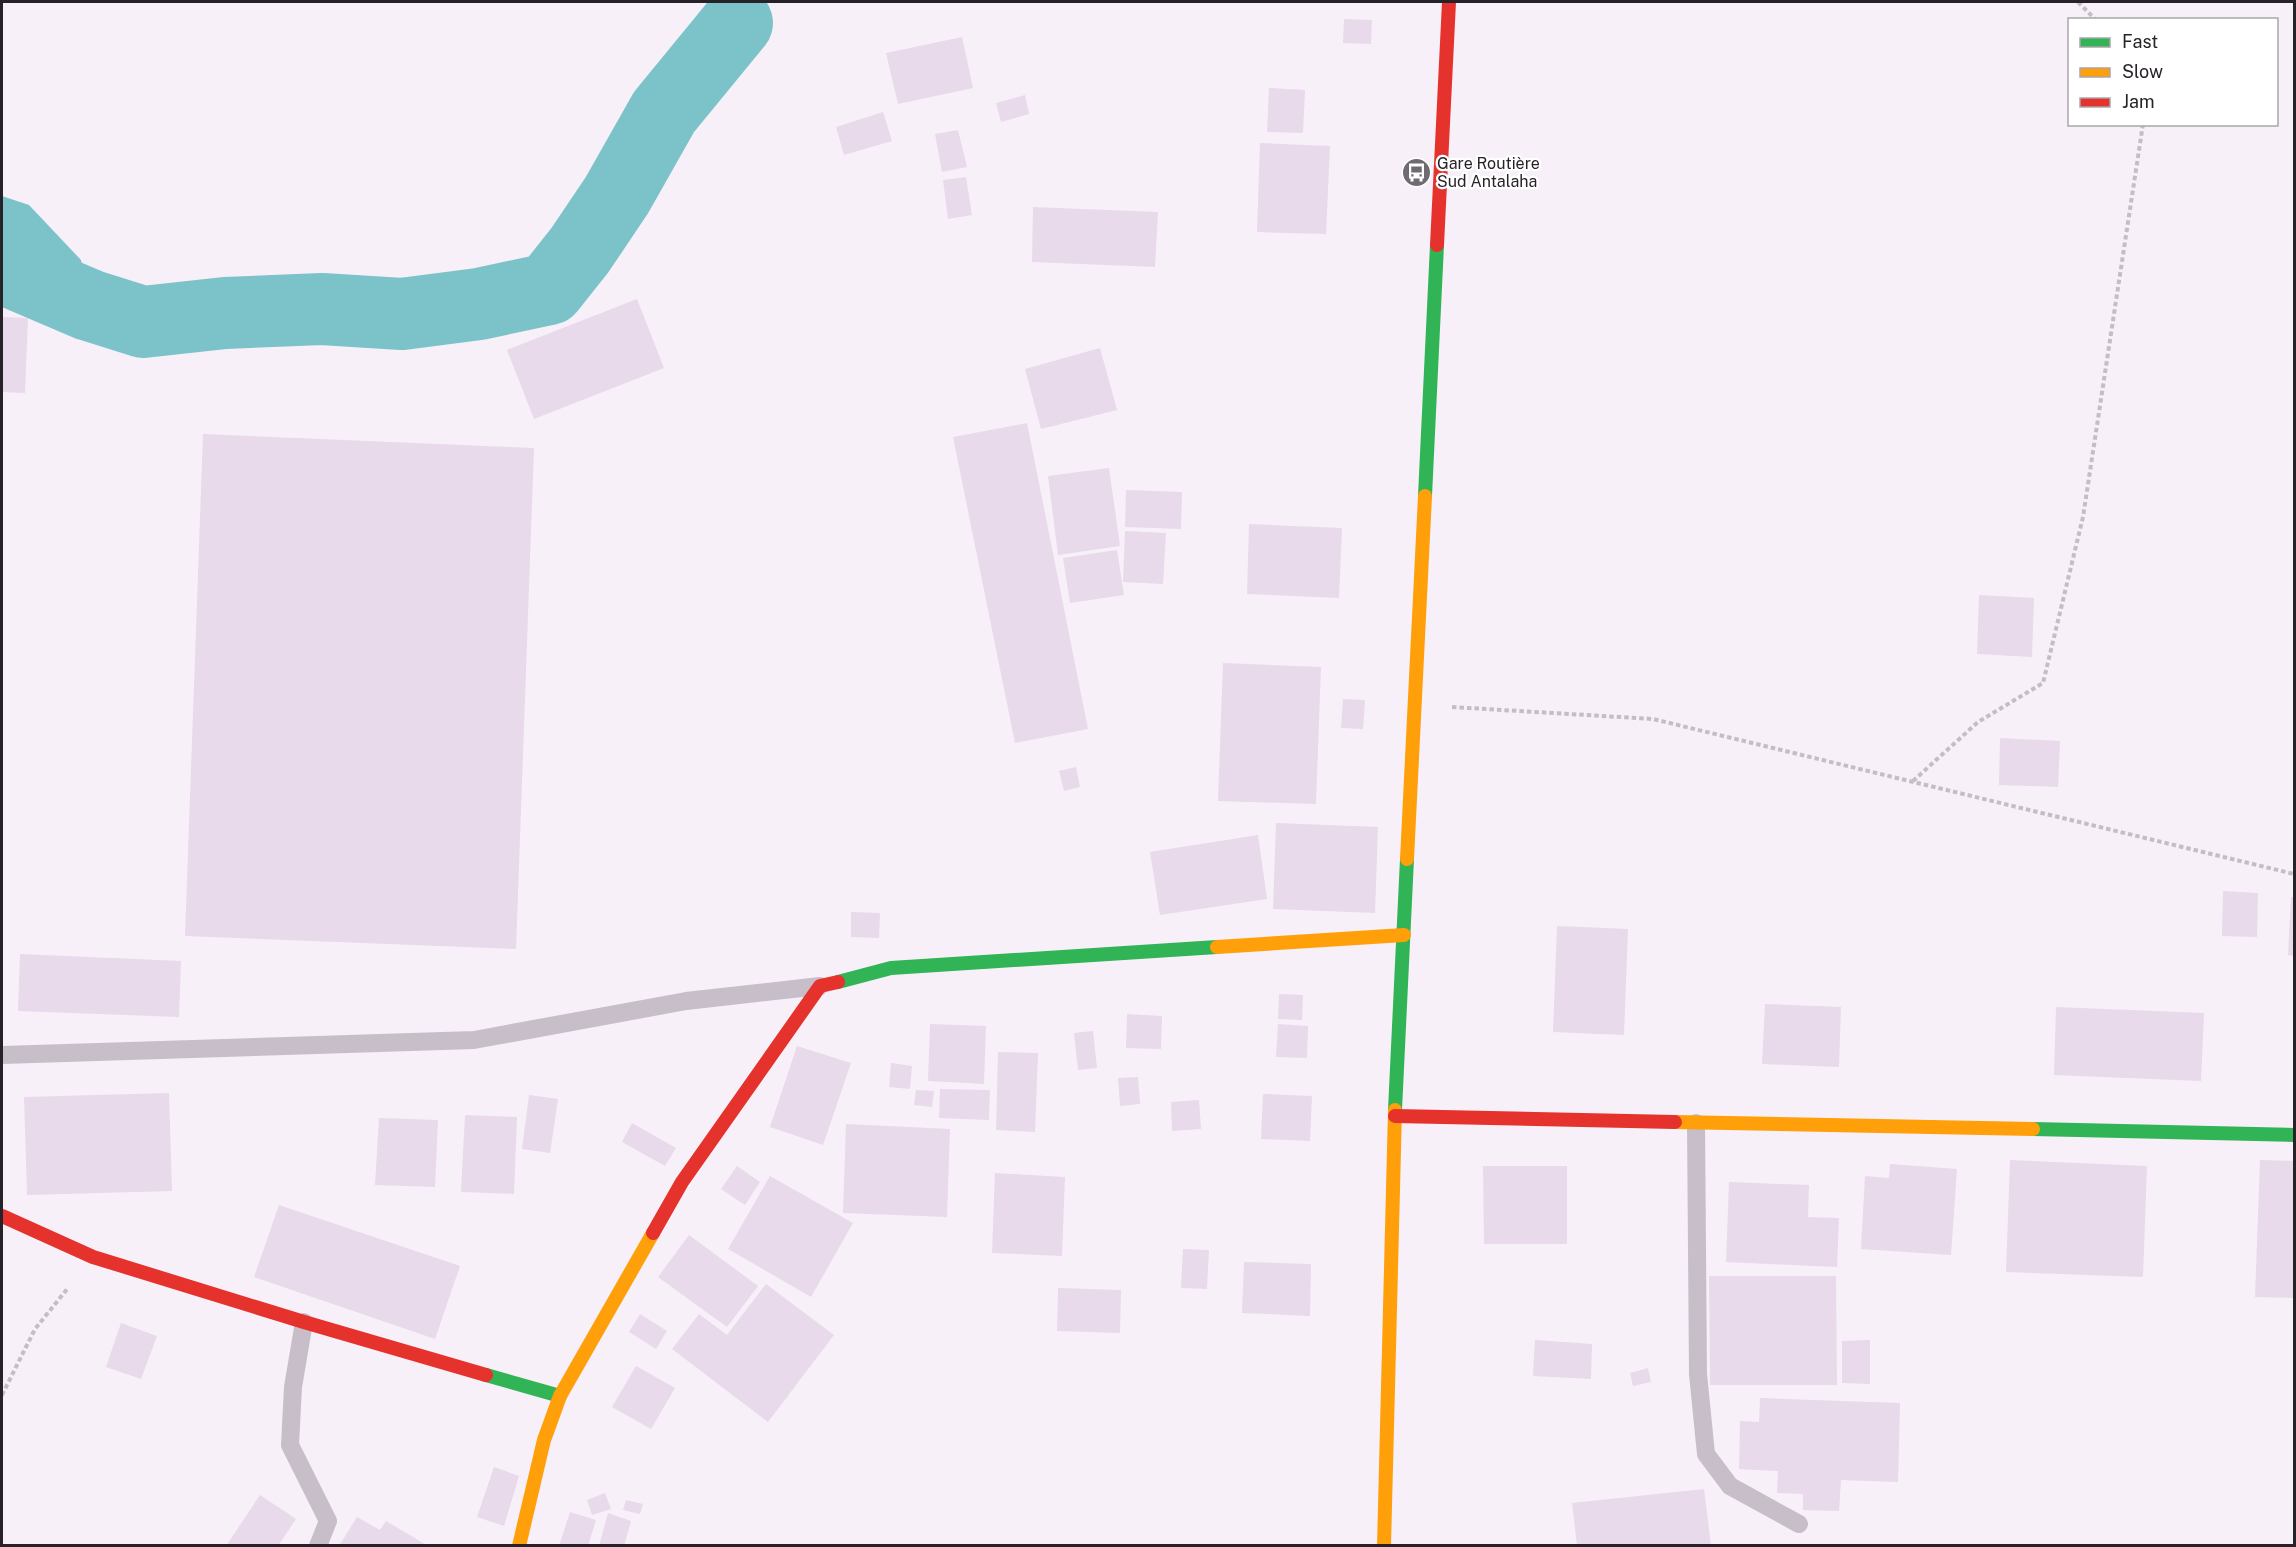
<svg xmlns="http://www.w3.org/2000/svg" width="2296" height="1547" font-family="'Public Sans',sans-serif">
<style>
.water{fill:#7cc3c9}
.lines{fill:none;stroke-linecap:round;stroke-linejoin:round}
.river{stroke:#7cc3c9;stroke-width:72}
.building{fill:#e8d9eb}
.path{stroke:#c4bdc6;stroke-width:4;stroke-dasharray:4.5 3;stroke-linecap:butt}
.lane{stroke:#c7bec9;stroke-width:18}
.fast{stroke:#30b455;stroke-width:14}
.slow{stroke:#ff9f0a;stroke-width:14}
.jam{stroke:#e5322d;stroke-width:14}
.labels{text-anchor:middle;stroke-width:4.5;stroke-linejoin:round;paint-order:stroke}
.poi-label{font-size:16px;fill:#272228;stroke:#fff;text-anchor:start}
</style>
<rect width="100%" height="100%" fill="#f7f0f9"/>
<polygon class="water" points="2,196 29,205 81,260 89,305 72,313 2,290"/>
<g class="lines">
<polyline class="river" points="2,268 89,305 143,322 225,313 322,309 402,314 479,304 549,289 580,250 617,195 664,112 737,23"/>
</g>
<g class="building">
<polygon points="1344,19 1372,20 1371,44 1343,43"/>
<polygon points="962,37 973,88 898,104 886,53"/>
<polygon points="1269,88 1305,90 1303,133 1267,132"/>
<polygon points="1025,95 1029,114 1001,122 996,103"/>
<polygon points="883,112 892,141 844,155 836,127"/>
<polygon points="958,130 967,167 942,172 935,134"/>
<polygon points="1260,143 1330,146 1326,234 1257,232"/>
<polygon points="966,177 972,215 948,219 943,180"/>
<polygon points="1033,207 1158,212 1155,267 1032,262"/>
<polygon points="637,299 664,368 534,419 507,350"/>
<polygon points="2,317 28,318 25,393 2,392"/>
<polygon points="1100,348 1117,410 1041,429 1025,369"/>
<polygon points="1027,423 1088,729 1015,743 953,437"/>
<polygon points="203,434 534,448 516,949 185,936"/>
<polygon points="1109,468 1120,546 1058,555 1048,476"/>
<polygon points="1126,490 1182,492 1181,529 1125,527"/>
<polygon points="1249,524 1342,528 1339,598 1247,594"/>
<polygon points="1125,531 1166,533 1163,584 1123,582"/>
<polygon points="1117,550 1124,595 1070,603 1063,558"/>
<polygon points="1979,595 2034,598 2032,657 1977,654"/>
<polygon points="1223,663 1321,667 1316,804 1218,801"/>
<polygon points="1343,699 1365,700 1363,729 1341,728"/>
<polygon points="2000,738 2060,741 2058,787 1999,785"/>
<polygon points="1076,767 1080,787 1064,791 1059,771"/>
<polygon points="1276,823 1378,827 1375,913 1273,909"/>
<polygon points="1258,835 1267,899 1160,915 1150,852"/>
<polygon points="2223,891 2258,893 2257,937 2222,936"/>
<polygon points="2291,897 2294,897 2294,956 2288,955"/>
<polygon points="851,912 880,913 879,938 851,937"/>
<polygon points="1557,926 1628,929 1624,1035 1553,1032"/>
<polygon points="20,954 181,961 179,1017 18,1011"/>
<polygon points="1279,994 1303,995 1302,1020 1278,1019"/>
<polygon points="1765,1004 1841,1007 1839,1067 1762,1064"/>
<polygon points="2056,1007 2204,1013 2201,1081 2054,1075"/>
<polygon points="1127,1014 1162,1016 1161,1049 1126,1048"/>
<polygon points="930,1024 986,1026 984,1084 928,1081"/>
<polygon points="1278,1024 1308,1026 1307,1058 1276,1057"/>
<polygon points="1093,1031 1097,1068 1078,1070 1074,1033"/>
<polygon points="797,1046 851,1063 823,1145 770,1127"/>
<polygon points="998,1052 1038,1053 1035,1132 996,1130"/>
<polygon points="891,1063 912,1066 910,1089 889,1087"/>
<polygon points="1138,1077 1140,1104 1120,1106 1118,1078"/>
<polygon points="940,1089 990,1090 989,1120 939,1118"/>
<polygon points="916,1090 934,1091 932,1107 914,1105"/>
<polygon points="169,1093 172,1191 27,1195 24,1097"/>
<polygon points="1263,1094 1312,1096 1310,1141 1261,1139"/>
<polygon points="529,1095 558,1099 550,1153 522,1149"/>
<polygon points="1199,1100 1201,1129 1172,1131 1171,1102"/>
<polygon points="465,1115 517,1117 514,1194 461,1192"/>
<polygon points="379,1118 438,1120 435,1187 375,1185"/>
<polygon points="632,1123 676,1148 665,1166 622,1142"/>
<polygon points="846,1124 950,1129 947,1217 843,1213"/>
<polygon points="2010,1160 2147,1166 2143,1277 2006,1272"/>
<polygon points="2260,1160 2294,1161 2294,1298 2255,1297"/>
<polygon points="1890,1164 1957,1169 1951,1255 1861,1249 1865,1176 1889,1178"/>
<polygon points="737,1166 760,1182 745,1205 721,1189"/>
<polygon points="1483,1166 1567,1166 1567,1244 1484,1244"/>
<polygon points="995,1173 1065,1177 1062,1256 992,1253"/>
<polygon points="770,1176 853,1223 811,1297 728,1249"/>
<polygon points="1729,1182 1809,1185 1808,1217 1839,1218 1837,1267 1726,1262"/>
<polygon points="279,1205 460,1266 435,1339 254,1277"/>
<polygon points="689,1235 758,1286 727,1327 658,1277"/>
<polygon points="1183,1249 1209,1250 1207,1289 1181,1288"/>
<polygon points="1244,1262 1311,1264 1310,1316 1242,1313"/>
<polygon points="1709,1276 1836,1276 1837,1385 1710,1385"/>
<polygon points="766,1284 834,1335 768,1422 672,1349 699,1314 727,1335"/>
<polygon points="1058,1288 1121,1290 1120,1333 1057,1331"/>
<polygon points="640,1314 667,1331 656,1349 629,1332"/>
<polygon points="121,1323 157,1336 141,1379 106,1367"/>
<polygon points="1535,1340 1592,1344 1591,1379 1533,1376"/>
<polygon points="1870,1340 1870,1384 1842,1383 1842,1341"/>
<polygon points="636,1366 675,1388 651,1429 612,1407"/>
<polygon points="1648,1368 1651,1382 1633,1386 1630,1373"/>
<polygon points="1760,1398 1900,1403 1898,1482 1841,1480 1839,1511 1803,1510 1803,1494 1777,1493 1778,1471 1739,1469 1740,1421 1759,1422"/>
<polygon points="494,1467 519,1476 504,1526 477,1517"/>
<polygon points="1704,1489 1711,1546 1577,1546 1572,1503"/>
<polygon points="605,1493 611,1509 592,1515 587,1500"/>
<polygon points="260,1495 296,1519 278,1546 226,1546"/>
<polygon points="626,1500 643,1504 640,1514 623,1510"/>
<polygon points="570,1512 596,1520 588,1546 559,1546"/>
<polygon points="608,1513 631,1521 624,1546 599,1546"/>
<polygon points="357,1517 380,1530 386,1521 428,1546 339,1546"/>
</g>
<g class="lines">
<g class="path">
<polyline points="2078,2 2096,20"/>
<polyline points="1452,707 1653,719 2294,874"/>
<polyline points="1913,781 1978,722 2043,683 2083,517 2143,124"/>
<polyline points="2,1395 35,1329 68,1288"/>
</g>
<g class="lane">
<polyline points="2,1055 474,1040 686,1001 820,986"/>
<polyline points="1696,1123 1698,1374 1706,1454 1730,1486 1799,1524"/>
<polyline points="304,1322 293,1387 290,1445 328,1521 318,1546"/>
</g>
<g class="fast">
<polyline points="1425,496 1437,245"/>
<polyline points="838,982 891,968 1217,947"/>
<polyline points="1395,1110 1407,859"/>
<polyline points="2033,1129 2294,1135"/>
<polyline points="486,1375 560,1396"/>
</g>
<g class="slow">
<polyline points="1407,859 1425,496"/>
<polyline points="1217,947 1404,935"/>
<polyline points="1675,1122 2033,1129"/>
<polyline points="519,1546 544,1440 560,1396 653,1233"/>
<polyline points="1384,1546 1395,1110"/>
</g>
<g class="jam">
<polyline points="1437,245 1449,2"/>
<polyline points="1395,1116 1675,1122"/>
<polyline points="2,1216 93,1257 304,1322 486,1375"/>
<polyline points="653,1233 682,1182 820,986 838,982"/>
</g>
</g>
<defs>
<symbol id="bus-disc" viewBox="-11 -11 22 22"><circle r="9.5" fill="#706a71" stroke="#fff"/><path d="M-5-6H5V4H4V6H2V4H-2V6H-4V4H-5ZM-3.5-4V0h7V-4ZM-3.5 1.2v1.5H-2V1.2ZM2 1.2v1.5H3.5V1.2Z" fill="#fff"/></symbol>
</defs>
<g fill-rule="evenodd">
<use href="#bus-disc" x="1400" y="156" width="33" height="33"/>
</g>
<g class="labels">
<g class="poi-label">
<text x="1437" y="169">Gare Routière<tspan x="1437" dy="18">Sud Antalaha</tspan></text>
</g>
</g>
<rect width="2296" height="1547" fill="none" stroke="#272228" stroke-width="6"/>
<rect x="2068" y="18" width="210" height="108" fill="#ffffff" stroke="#a9a7a9" stroke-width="1.5"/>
<rect x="2080" y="38" width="30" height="9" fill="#30b455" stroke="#a9a7a9" stroke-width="1.5"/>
<text x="2122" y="48" font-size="18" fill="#272228">Fast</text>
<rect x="2080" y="68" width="30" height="9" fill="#ff9f0a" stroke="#a9a7a9" stroke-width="1.5"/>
<text x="2122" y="78" font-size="18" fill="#272228">Slow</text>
<rect x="2080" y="98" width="30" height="9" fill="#e5322d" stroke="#a9a7a9" stroke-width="1.5"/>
<text x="2122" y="108" font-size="18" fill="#272228">Jam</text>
</svg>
